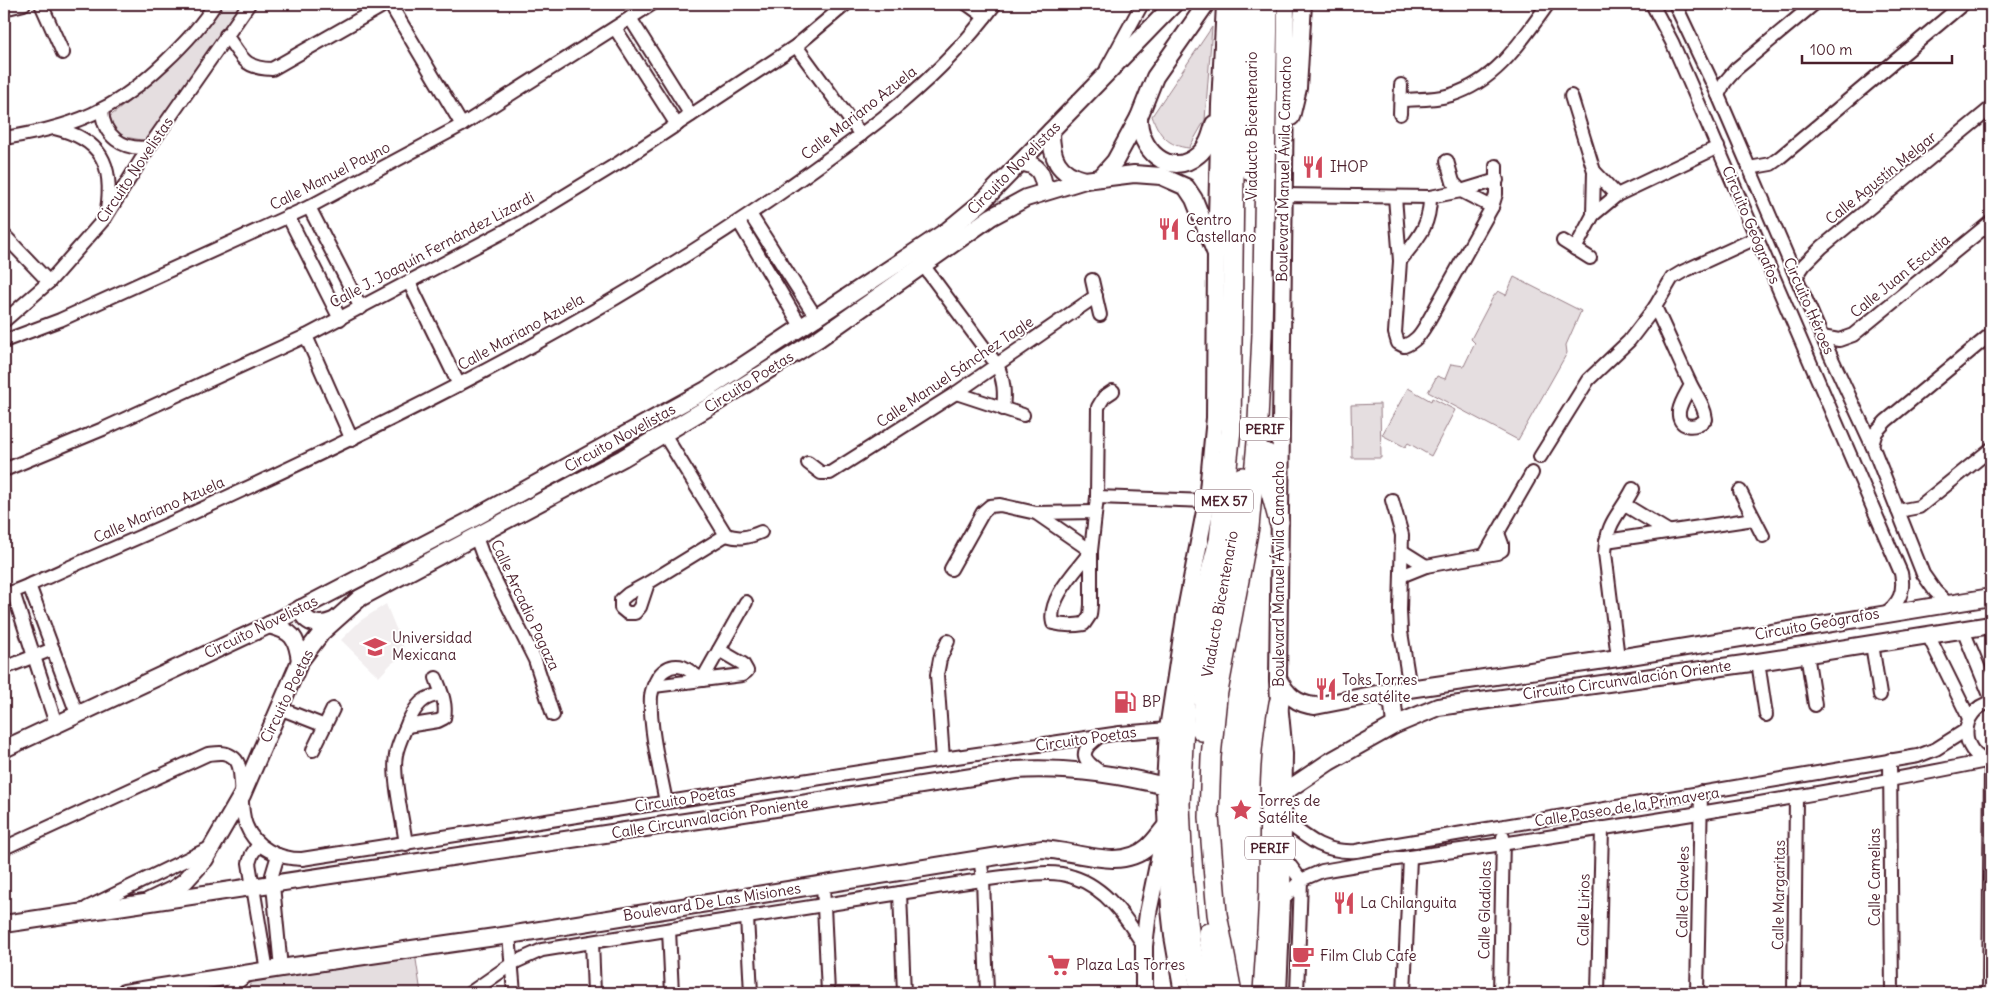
<svg xmlns="http://www.w3.org/2000/svg" width="1995" height="997" font-family="Delius,sans-serif">
<style>
.built{fill:#f2eeef}
.green{fill:#e5dee0;stroke:#987e86}
.lines{fill:none;stroke-linecap:round;stroke-linejoin:round}
.minor-casing{stroke:#4a1f2b;stroke-width:16}
.major-casing{stroke:#4a1f2b;stroke-width:20}
.highway-casing{stroke:#4a1f2b;stroke-width:22}
.minor{stroke:#fff;stroke-width:12}
.major{stroke:#fff;stroke-width:16}
.highway{stroke:#fff;stroke-width:19}
.labels{text-anchor:middle;stroke-width:4;stroke-linejoin:round;paint-order:stroke}
.shield{fill:#fff;stroke:#80626b;stroke-width:1}
.shield-label{font-size:14px;font-weight:bold;fill:#4a1f2b}
.street-label{font-size:15px;fill:#4a1f2b;stroke:#fff}
.poi-label{font-size:15px;fill:#4a1f2b;stroke:#fff;text-anchor:start}
</style>
<rect width="100%" height="100%" fill="#fff"/>
<filter id="ink" filterUnits="userSpaceOnUse"><feTurbulence type="fractalNoise" baseFrequency=".02" numOctaves="2"/><feDisplacementMap in="SourceGraphic" scale="10" xChannelSelector="R" yChannelSelector="G"/><feConvolveMatrix kernelMatrix="1 2 1 2 8 2 1 2 1" color-interpolation-filters="sRGB"/></filter>
<g filter="url(#ink)">
<polygon class="built" points="386,604 406,653 391,664 379,677 341,640 360,621"/>
<g class="green">
<polygon points="219,4 245,4 174,100 148,141 119,136 109,117 149,86 195,39"/>
<path d="M1212 27 1205 120 1189 148C1168 146 1159 135 1152 116Z"/>
<polygon points="1514,277 1581,311 1566,345 1567,353 1518,440 1428,392 1437,376 1445,379 1451,364 1464,366 1475,343 1471,339 1493,297 1498,291 1506,295"/>
<polygon points="1408,388 1431,401 1432,398 1455,410 1431,456 1408,443 1405,447 1382,435"/>
<polygon points="1380,404 1381,458 1352,458 1351,405"/>
<polygon points="415,953 421,993 244,993 254,979"/>
</g>
<g class="lines">
<defs>
<g id="minor">
<polyline points="41,4 63,53"/>
<polyline points="390,4 462,125"/>
<polyline points="967,4 985,17"/>
<path d="M1652 4 1672 42 1696 97 1901 573C1905 592 1899 604 1884 614"/>
<polyline points="1675,4 1718,95 1822,337 1872,445 1923,574 1935,591 1948,604"/>
<polyline points="4,9 24,4"/>
<polyline points="630,18 691,115"/>
<polyline points="615,28 677,125"/>
<path d="M226 35C242 57 243 68 272 69L386 4"/>
<polyline points="796,46 861,135"/>
<polyline points="1107,68 1142,4"/>
<polyline points="1718,95 1725,82 1736,69 1814,4"/>
<polyline points="1571,96 1594,171 1593,215"/>
<path d="M1401 100C1417 99 1435 100 1451 95 1497 81 1522 40 1548 4"/>
<path d="M102 110C103 136 123 151 149 147"/>
<polyline points="1400,114 1401,85"/>
<path d="M54 128C101 139 114 164 107 210"/>
<path d="M4 138C37 133 73 125 102 109 139 91 194 38 215 4"/>
<polyline points="1447,161 1453,182 1461,191 1497,180"/>
<polyline points="1749,168 1771,164 1778,159 1963,4"/>
<polyline points="1594,171 1617,195"/>
<polyline points="1283,195 1430,197 1461,191 1492,207"/>
<path d="M1395 197 1400 261 1395 333 1398 343 1404 346C1415 342 1420 335 1426 325L1492 207 1496 194V166"/>
<polyline points="309,207 361,308"/>
<polyline points="750,214 817,319"/>
<polyline points="288,216 340,319"/>
<polyline points="739,222 802,328"/>
<polyline points="4,235 49,282"/>
<polyline points="1563,241 1590,258"/>
<polyline points="1575,249 1593,215 1617,195 1718,147"/>
<path d="M1400 261C1418 238 1430 227 1430 197"/>
<path d="M923 265 997 365C1004 380 1005 392 1003 409"/>
<polyline points="1796,277 1804,265 1822,247 1991,108"/>
<polyline points="1092,280 1100,315"/>
<polyline points="409,282 459,385"/>
<path d="M1655 307C1667 332 1678 358 1690 383 1696 396 1704 404 1706 419 1696 429 1677 429 1679 411 1681 401 1687 393 1691 385"/>
<polyline points="4,321 49,282 105,218 149,147 249,4"/>
<polyline points="306,336 352,440"/>
<polyline points="1822,337 1839,340 1853,335 1991,222"/>
<polyline points="4,341 60,320 309,207 462,125 652,4"/>
<polyline points="956,393 1023,415"/>
<path d="M664 434 726 535C739 539 747 538 761 532"/>
<polyline points="1872,445 1876,432 1886,421 1991,334"/>
<polyline points="1540,457 1588,380 1629,341 1655,307 1672,278 1682,272 1756,238"/>
<polyline points="808,463 821,473 830,473 956,393 1096,296"/>
<polyline points="4,470 103,429 306,336 520,223 620,162 796,46 846,4"/>
<polyline points="1740,491 1763,536"/>
<polyline points="1097,497 1207,501"/>
<polyline points="1392,500 1402,535 1400,610 1401,632 1410,689"/>
<polyline points="1625,505 1668,531"/>
<polyline points="1898,511 1919,507 1991,449"/>
<polyline points="1036,513 1095,512"/>
<polyline points="476,537 483,556 535,660 553,715"/>
<polyline points="1606,541 1754,519"/>
<path d="M1091 551C1077 570 1047 599 1053 623 1064 626 1072 626 1084 624L1090 615 1091 605V551L1097 497 1098 407 1104 397 1113 391"/>
<polyline points="1402,551 1426,566"/>
<polyline points="1485,555 1532,473"/>
<polyline points="951,569 983,512 990,506 1000,505 1036,513 1091,551"/>
<polyline points="1401,576 1426,566 1497,553 1502,550 1502,544 1498,533"/>
<polyline points="648,583 640,607 635,613 627,613 621,608 621,600 628,594 648,583 726,535"/>
<polyline points="29,585 77,714"/>
<polyline points="13,592 56,724"/>
<path d="M4 595C30 586 54 574 79 563 131 541 183 518 234 494 425 406 613 310 786 189 865 133 937 83 995 4"/>
<polyline points="1963,630 1991,698"/>
<polyline points="1928,635 1969,718"/>
<polyline points="1872,644 1880,695"/>
<polyline points="1807,654 1815,705"/>
<path d="M1618 658 1605 553C1607 520 1619 516 1633 489"/>
<polyline points="1758,662 1766,715"/>
<polyline points="4,668 53,649"/>
<polyline points="654,686 742,675 747,671 743,664 719,650"/>
<polyline points="279,708 325,726"/>
<path d="M407 726 438 721 444 718C447 704 441 691 436 678"/>
<path d="M1100 736C1078 752 1081 759 1102 773"/>
<polyline points="313,750 333,709"/>
<polyline points="943,759 937,675 940,659 948,641"/>
<polyline points="1890,760 1892,993"/>
<path d="M1990 762C1958 753 1959 710 1991 702"/>
<path d="M666 802C660 771 649 727 651 696 652 688 658 674 665 670 670 666 677 665 683 667 690 670 696 676 702 680L746 602"/>
<path d="M1283 819C1307 838 1323 853 1356 851L1918 756 1936 749 1966 730"/>
<polyline points="259,844 252,854 249,863 267,971"/>
<path d="M406 844C403 821 392 775 396 755 398 743 404 733 408 722 416 706 423 695 442 695"/>
<path d="M4 848 208 754C217 753 226 751 234 758 241 764 240 774 241 783 242 796 241 813 246 825 255 848 279 859 302 859L943 759 1120 733 1168 729"/>
<polyline points="278,855 272,875 281,968"/>
<polyline points="1282,855 1301,880 1297,993"/>
<polyline points="980,858 983,879 987,993"/>
<polyline points="823,884 828,993"/>
<polyline points="900,893 904,993"/>
<path d="M1282 900 1301 880 1322 871C1382 860 1442 853 1502 844 1663 819 1826 794 1986 761"/>
<polyline points="87,908 212,847"/>
<polyline points="747,917 751,993"/>
<polyline points="669,930 672,993"/>
<polyline points="509,935 514,993"/>
<polyline points="592,942 594,993"/>
<polyline points="230,993 238,982 248,974"/>
<path d="M470 993 513 963 542 950C661 931 781 911 900 893 938 887 975 880 1013 876 1032 874 1054 870 1073 877 1106 887 1127 919 1144 946"/>
<polyline points="1404,993 1410,858"/>
<polyline points="1500,993 1503,837"/>
<polyline points="1598,993 1602,828"/>
<polyline points="1697,993 1701,792"/>
<polyline points="1794,993 1796,796"/>
<polyline points="1989,993 1991,763"/>
</g>
<g id="major">
<path d="M1139 117C1138 148 1169 180 1198 155 1208 147 1211 135 1214 124"/>
<polyline points="1291,117 1298,88 1303,4"/>
<path d="M1051 131C1051 157 1057 174 1085 180"/>
<path d="M1020 163C1039 163 1043 175 1045 191"/>
<polyline points="1100,178 1115,161 1139,117 1155,77 1206,4"/>
<path d="M301 608C304 624 319 627 333 621"/>
<path d="M269 625C292 631 297 637 300 661"/>
<path d="M1278 679C1287 695 1296 704 1315 706L1382 693 1618 658 1991 597"/>
<polyline points="1382,693 1393,705 1395,725"/>
<polyline points="4,749 269,625 467,522 706,390 915,252 948,230 982,202 1174,4"/>
<polyline points="1283,793 1329,762 1395,725 1438,707 1758,662 1991,625"/>
<polyline points="149,901 174,889 185,881 205,859 242,795 300,661 322,632 360,598 623,458 714,404 818,339 991,217 1026,198 1085,180 1134,174 1161,176 1186,187 1194,199 1216,254"/>
<path d="M4 924 712 818 1016 770C1067 767 1116 774 1165 786"/>
<path d="M124 993 281 968 509 935 1042 849C1075 850 1120 872 1148 847 1155 841 1160 833 1166 826"/>
<polyline points="1144,993 1144,946 1148,913 1161,850"/>
<polyline points="1183,993 1173,936 1170,909 1165,786 1168,729 1186,610 1207,501 1215,418 1216,254 1220,105 1225,4"/>
<polyline points="1278,993 1282,900 1284,754 1279,703 1278,679 1286,4"/>
</g>
<g id="highway">
<polyline points="1252,172 1253,4"/>
<polyline points="1266,453 1267,478 1279,522"/>
<path d="M1202 731C1206 645 1229 562 1242 477"/>
<polyline points="1208,933 1218,993"/>
<polyline points="1201,993 1190,941 1183,872 1180,804 1185,705 1196,631 1219,540 1231,430 1236,4"/>
<polyline points="1232,993 1217,914 1209,817 1211,757 1217,697 1249,527 1257,442 1262,334 1268,4"/>
<path d="M1263 993C1265 955 1269 917 1269 879 1270 820 1268 761 1279 703"/>
</g>
</defs>
<use href="#minor" class="minor-casing"/>
<use href="#major" class="major-casing"/>
<use href="#highway" class="highway-casing"/>
<use href="#minor" class="minor"/>
<use href="#major" class="major"/>
<use href="#highway" class="highway"/>
</g>
</g>
<defs>
<symbol id="restaurant-bare" viewBox="-9 -9 18 18"><path d="M-5-6h1v4h1v-4h1v4h1v-4h1v5L-1.5 .5V6h-2V.5L-5-1ZM5-6V6H3V1.5H1.5Q1.5-4 5-6Z" fill="#d1495b" stroke="#fff" stroke-width="2.5" paint-order="stroke"/></symbol>
<symbol id="school-bare" viewBox="-9 -9 18 18"><path d="M0-5L7-2L0 1L-7-2ZM-4 1L0 2.5L4 1V4Q0 6-4 4Z" fill="#d1495b" stroke="#fff" stroke-width="2.5" paint-order="stroke"/></symbol>
<symbol id="fuel-bare" viewBox="-9 -9 18 18"><path d="M-5.5-6h7V0h2V4h1.3V-2.5L3-4.5l.8-.8L6-3V5H2.5V1h-1V6h-7ZM-4.2-4.7v3.2H.2V-4.7Z" fill="#d1495b" stroke="#fff" stroke-width="2.5" paint-order="stroke"/></symbol>
<symbol id="sight-bare" viewBox="-9 -9 18 18"><path d="M0-6L1.8-2.2L6-1.7L2.9 1.2L3.7 5.4L0 3.3L-3.7 5.4L-2.9 1.2L-6-1.7L-1.8-2.2Z" fill="#d1495b" stroke="#fff" stroke-width="2.5" paint-order="stroke"/></symbol>
<symbol id="cafe-bare" viewBox="-9 -9 18 18"><path d="M-5.5-4.5H6V0H3Q3 3.5 0 3.5H-2.5Q-5.5 3.5-5.5 0ZM3-3.2v2h1.7v-2ZM-6 4.5H4V6H-6Z" fill="#d1495b" stroke="#fff" stroke-width="2.5" paint-order="stroke"/></symbol>
<symbol id="supermarket-bare" viewBox="-9 -9 18 18"><path d="M-6-5.5h2.5l.6 2H6L4.5 2H-2.5L-4.4-4H-6ZM-1.5 3.2a1.3 1.3 0 1 0 .1 0ZM3 3.2a1.3 1.3 0 1 0 .1 0Z" fill="#d1495b" stroke="#fff" stroke-width="2.5" paint-order="stroke"/></symbol>
</defs>
<g fill-rule="evenodd">
<use href="#restaurant-bare" x="1297" y="151" width="32" height="32"/>
<use href="#restaurant-bare" x="1153" y="213" width="32" height="32"/>
<use href="#school-bare" x="359" y="631" width="32" height="32"/>
<use href="#restaurant-bare" x="1310" y="673" width="32" height="32"/>
<use href="#fuel-bare" x="1109" y="686" width="32" height="32"/>
<use href="#sight-bare" x="1225" y="794" width="32" height="32"/>
<use href="#restaurant-bare" x="1328" y="887" width="32" height="32"/>
<use href="#cafe-bare" x="1287" y="940" width="32" height="32"/>
<use href="#supermarket-bare" x="1043" y="949" width="32" height="32"/>
</g>
<g class="labels">
<g class="shield">
<rect x="1240" y="417.5" width="50" height="23" rx="4"/>
<rect x="1195" y="489.5" width="58" height="23" rx="4"/>
<rect x="1245" y="836.5" width="50" height="23" rx="4"/>
</g>
<g class="shield-label">
<text x="1265" y="434">PERIF</text>
<text x="1224" y="506">MEX 57</text>
<text x="1270" y="853">PERIF</text>
</g>
<g class="street-label">
<text transform="translate(859 113) rotate(-38)" y="5">Calle Mariano Azuela</text>
<text transform="translate(1252 126) rotate(-90)" y="5">Viaducto Bicentenario</text>
<text transform="translate(1014 168) rotate(-45)" y="5">Circuito Novelistas</text>
<text transform="translate(1284 169) rotate(-89)" y="5">Boulevard Manuel Ávila Camacho</text>
<text transform="translate(135 170) rotate(-56)" y="5">Circuito Novelistas</text>
<text transform="translate(330 176) rotate(-27)" y="5">Calle Manuel Payno</text>
<text transform="translate(1881 178) rotate(-39)" y="5">Calle Agustín Melgar</text>
<text transform="translate(1751 225) rotate(67)" y="5">Circuito Geógrafos</text>
<text transform="translate(432 250) rotate(-28)" y="5">Calle J. Joaquín Fernández Lizardi</text>
<text transform="translate(1900 276) rotate(-39)" y="5">Calle Juan Escutia</text>
<text transform="translate(1809 306) rotate(66)" y="5">Circuito Héroes</text>
<text transform="translate(521 332) rotate(-29)" y="5">Calle Mariano Azuela</text>
<text transform="translate(955 372) rotate(-34)" y="5">Calle Manuel Sánchez Tagle</text>
<text transform="translate(749 382) rotate(-32)" y="5">Circuito Poetas</text>
<text transform="translate(620 438) rotate(-29)" y="5">Circuito Novelistas</text>
<text transform="translate(159 510) rotate(-24)" y="5">Calle Mariano Azuela</text>
<text transform="translate(1279 574) rotate(-90)" y="5">Boulevard Manuel Ávila Camacho</text>
<text transform="translate(1220 604) rotate(-80)" y="5">Viaducto Bicentenario</text>
<text transform="translate(525 605) rotate(65)" y="5">Calle Arcadio Pagaza</text>
<text transform="translate(1817 624) rotate(-10)" y="5">Circuito Geógrafos</text>
<text transform="translate(261 627) rotate(-26)" y="5">Circuito Novelistas</text>
<text transform="translate(1627 680) rotate(-8)" y="5">Circuito Circunvalación Oriente</text>
<text transform="translate(287 696) rotate(-64)" y="5">Circuito Poetas</text>
<text transform="translate(1086 739) rotate(-8)" y="5">Circuito Poetas</text>
<text transform="translate(685 799) rotate(-9)" y="5">Circuito Poetas</text>
<text transform="translate(1627 807) rotate(-9)" y="5">Calle Paseo de la Primavera</text>
<text transform="translate(710 818) rotate(-9)" y="5">Calle Circunvalación Poniente</text>
<text transform="translate(1875 877) rotate(-90)" y="5">Calle Camelias</text>
<text transform="translate(1683 892) rotate(-89)" y="5">Calle Claveles</text>
<text transform="translate(1779 895) rotate(-89)" y="5">Calle Margaritas</text>
<text transform="translate(712 902) rotate(-9)" y="5">Boulevard De Las Misiones</text>
<text transform="translate(1485 910) rotate(-89)" y="5">Calle Gladiolas</text>
<text transform="translate(1584 910) rotate(-89)" y="5">Calle Lirios</text>
</g>
<g class="poi-label">
<text x="1330" y="172">IHOP</text>
<text x="1186" y="225">Centro<tspan x="1186" dy="17">Castellano</tspan></text>
<text x="392" y="643">Universidad<tspan x="392" dy="17">Mexicana</tspan></text>
<text x="1342" y="685">Toks Torres<tspan x="1342" dy="17">de satélite</tspan></text>
<text x="1142" y="707">BP</text>
<text x="1258" y="806">Torres de<tspan x="1258" dy="17">Satélite</tspan></text>
<text x="1360" y="908">La Chilanguita</text>
<text x="1320" y="961">Film Club Cafe</text>
<text x="1076" y="970">Plaza Las Torres</text>
</g>
</g>
<rect width="1995" height="997" fill="none" stroke="#fff" stroke-width="20"/>
<rect x="10" y="10" width="1975" height="977" fill="none" stroke="#4a1f2b" stroke-width="2" filter="url(#ink)"/>
<path d="M1802 55v8h150v-8" fill="none" stroke="#4a1f2b" stroke-width="2.5"/>
<text x="1810" y="55" font-size="15" fill="#4a1f2b" stroke="#ffffff" stroke-width="4" paint-order="stroke">100 m</text>
</svg>
